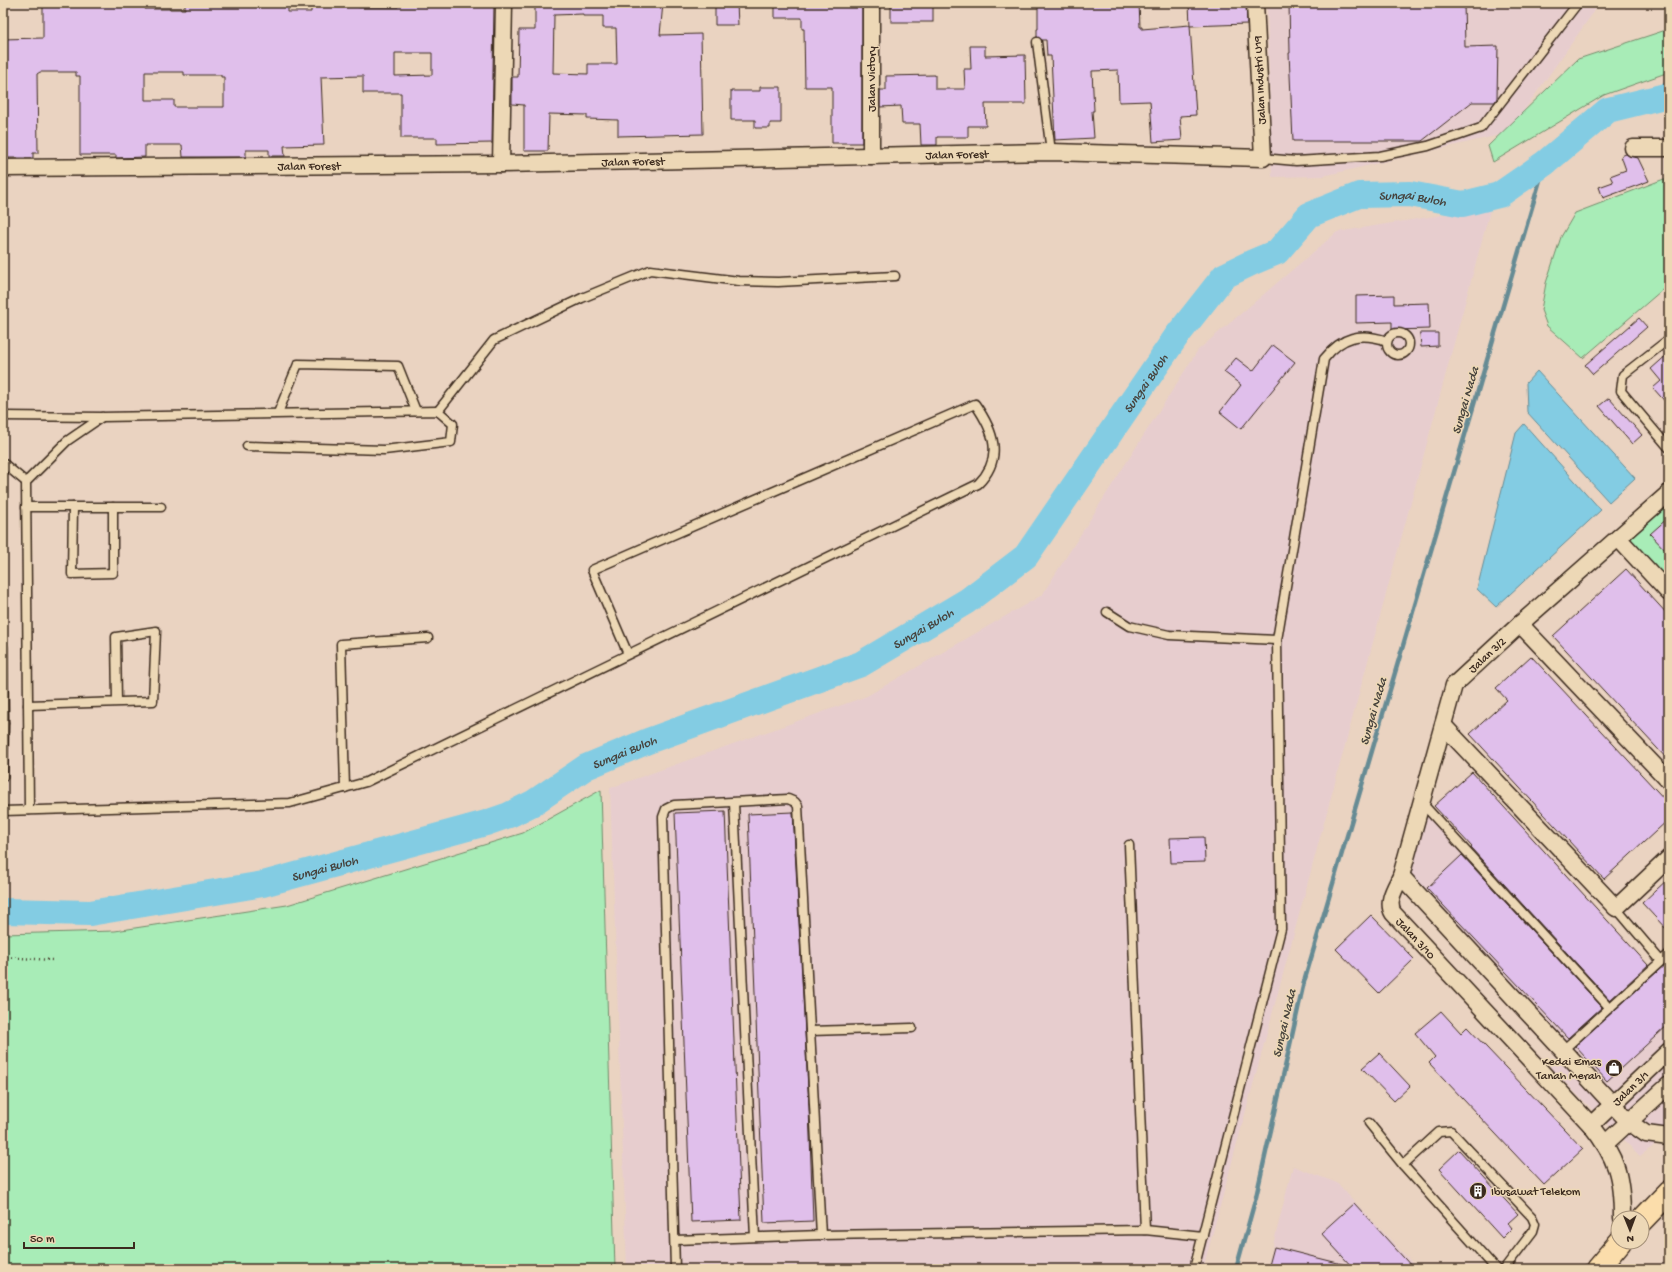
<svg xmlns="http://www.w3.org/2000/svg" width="1672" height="1272" font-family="'Gochi Hand',sans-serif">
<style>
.built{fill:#e7cdce}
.green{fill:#a8ecb7;stroke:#728b6a}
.water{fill:#83cce3;stroke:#668b94}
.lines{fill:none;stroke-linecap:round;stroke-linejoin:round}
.stream{stroke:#668b94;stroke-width:4.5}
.river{stroke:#83cce3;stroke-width:26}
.building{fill:#e0bfeb;stroke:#3b2a1e;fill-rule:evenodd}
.service-casing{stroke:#3b2a1e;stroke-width:11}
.minor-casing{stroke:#3b2a1e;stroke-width:19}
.trunk-casing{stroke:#3b2a1e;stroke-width:25}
.path{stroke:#3b2a1e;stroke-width:2.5;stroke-dasharray:1 3;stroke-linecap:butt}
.service{stroke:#edd8b6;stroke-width:8}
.minor{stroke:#edd8b6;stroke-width:16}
.trunk{stroke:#fbddab;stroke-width:22}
.labels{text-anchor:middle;stroke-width:3;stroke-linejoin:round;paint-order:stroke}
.street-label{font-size:12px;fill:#3b2a1e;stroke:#edd8b6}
.poi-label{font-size:12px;fill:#3b2a1e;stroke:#edd8b6;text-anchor:end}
.water-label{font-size:13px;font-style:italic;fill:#46423c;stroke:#edd8b6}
</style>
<rect width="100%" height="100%" fill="#ead3c1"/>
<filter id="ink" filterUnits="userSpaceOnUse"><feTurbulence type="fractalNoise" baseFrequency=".025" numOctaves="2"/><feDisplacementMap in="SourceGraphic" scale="8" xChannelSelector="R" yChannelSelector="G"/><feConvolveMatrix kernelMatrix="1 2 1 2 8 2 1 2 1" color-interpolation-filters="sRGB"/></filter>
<g filter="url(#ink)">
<g class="built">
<polygon points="1267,3 1600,3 1508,133 1323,176 1272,177"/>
<polygon points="1491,207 1203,1269 627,1269 610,788 867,696 1042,595 1198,350 1337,232"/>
<polygon points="1424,811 1603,1008 1566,1043 1407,875"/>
<polygon points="1669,957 1669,1134 1640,1156 1549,1067"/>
<polygon points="1293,1166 1337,1183 1418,1269 1267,1269"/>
</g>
<g class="green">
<polygon points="1669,29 1669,72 1604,95 1493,162 1488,146 1578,59"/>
<polygon points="1664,179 1669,189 1669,284 1583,358 1547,326 1541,310 1546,283 1561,237 1575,213"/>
<polygon points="1669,504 1669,582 1630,539"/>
<polygon points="601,790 615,1269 3,1269 3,934 115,931 287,905 523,833"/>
</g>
<g class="water">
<polygon points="1537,371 1635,478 1609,502 1527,412 1526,383"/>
<polygon points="1524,424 1601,510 1496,607 1477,589 1516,433"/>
</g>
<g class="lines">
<polyline class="stream" points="1236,1269 1256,1197 1304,982 1545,163"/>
<path class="river" id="s1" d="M3 911 90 913 263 884 486 823 509 815 533 803 586 767 648 741 861 664 967 601 1026 556 1176 337 1224 276 1253 262 1277 252 1309 215 1359 195 1410 194 1463 204 1499 195 1545 163 1608 110 1669 95"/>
</g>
<g class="building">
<path d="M43 3H145V9H185V3H212V4L288 3V12H311V3H358V7H398L399 3H494L492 143 437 144V138H401V93H363V76L321 77 324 145 284 146 285 156H269V150H246V157H183L182 145H145V157L116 158V155H80V76H76V72H40L37 74 38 153H33V158H3V113H5L3 39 43 38ZM395 53H432V75L395 76ZM145 72H184V75H221V77H224V107H174V100H145Z"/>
<path d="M535 3H663L660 35 701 34 703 134 618 136V120L587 119V115L549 114 548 151H524V105L512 104V77H518L519 30H535ZM583 14V16H603V28H616L617 64H588V74L553 73 554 15Z"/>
<polygon points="715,3 737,3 738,25 715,25"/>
<polygon points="775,3 862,3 862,143 832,143 832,87 805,87 804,29 802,29 802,18 775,18"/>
<rect x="891" y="3" width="42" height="19"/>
<polygon points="1038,3 1139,3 1140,27 1142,27 1142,29 1190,25 1196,115 1180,116 1182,140 1153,142 1150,101 1119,102 1118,70 1092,71 1094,111 1092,111 1094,138 1055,140 1051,56 1047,56 1046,40 1042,40 1037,37 1037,29 1038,29"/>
<polygon points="1189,3 1246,3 1247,24 1190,26"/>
<polygon points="1289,3 1464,3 1465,47 1498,46 1497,98 1495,102 1472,102 1422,141 1293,141 1289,53 1290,53"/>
<polygon points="970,46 985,46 985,56 1025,55 1026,104 985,104 986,126 968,126 968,137 937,137 937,145 921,145 920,124 902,124 901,106 880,107 880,90 886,90 886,76 935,75 935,89 965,89 964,69 971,69"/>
<polygon points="760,87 781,87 781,123 770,123 770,128 755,128 755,120 731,120 731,91 760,91"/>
<polygon points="1626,154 1629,156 1638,158 1649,181 1603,198 1599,187 1613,182 1610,176 1626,170 1621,156"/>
<polygon points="1394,295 1394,304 1429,303 1430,329 1392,330 1392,322 1356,323 1356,296"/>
<polygon points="1639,318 1647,327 1593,374 1585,365"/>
<polygon points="1420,333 1438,333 1438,346 1421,347"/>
<polygon points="1273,345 1295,362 1241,429 1220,412 1241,385 1224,372 1236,358 1253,371"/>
<polygon points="1669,353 1669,406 1653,388 1661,381 1651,369"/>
<polygon points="1609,398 1642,435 1632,444 1599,406"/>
<polygon points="1669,517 1669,554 1650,534"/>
<polygon points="1626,569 1669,616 1669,761 1553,636"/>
<polygon points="1531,656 1669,804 1669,819 1604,879 1470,734 1507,700 1496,688"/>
<polygon points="1472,772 1648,965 1610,1000 1471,848 1472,847 1434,806"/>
<polygon points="725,811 741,1220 691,1222 675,813"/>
<polygon points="793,812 809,1107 813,1221 764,1223 748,814"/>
<polygon points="1204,837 1205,862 1171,863 1170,838"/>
<polygon points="1462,855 1602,1007 1568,1038 1427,888"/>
<polygon points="1669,878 1669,932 1642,903"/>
<polygon points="1371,915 1414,959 1379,993 1336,949"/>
<polygon points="1669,961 1669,1024 1607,1081 1575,1046"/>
<polygon points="1441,1011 1461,1033 1467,1027 1583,1149 1544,1185 1429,1063 1435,1057 1415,1033"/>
<polygon points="1379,1053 1410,1086 1394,1101 1362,1068"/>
<polygon points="1459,1150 1518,1214 1508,1223 1512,1228 1502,1238 1439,1169"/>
<polygon points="1354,1203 1414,1269 1354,1269 1321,1233"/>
<polygon points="1274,1247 1346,1265 1346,1269 1268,1269"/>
</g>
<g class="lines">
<defs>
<g id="service">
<polyline points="1037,42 1051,152"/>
<polyline points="1263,158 1296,161 1380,156 1428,146 1481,128 1578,3"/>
<circle cx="1398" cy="344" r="11"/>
<polyline points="1669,339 1623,375 1621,391 1669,448"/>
<polyline points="438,411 494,340 582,298 650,270 739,281 778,282 895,276"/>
<polyline points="278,413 298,364 398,366 416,411"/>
<polyline points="3,416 102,417 438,411 453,424 451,442 384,450 247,446"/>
<polyline points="3,463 26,482"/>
<polyline points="26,507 161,507"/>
<polyline points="73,507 72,574 113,573 113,507"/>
<polyline points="1107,612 1129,626 1169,635 1277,640"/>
<polyline points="3,647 4,723"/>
<polyline points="28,705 153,701 156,631 116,637 117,702"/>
<polyline points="3,723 4,723 3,777"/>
<polyline points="345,788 341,644 428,638"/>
<polyline points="1421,802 1610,1008"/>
<polyline points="734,803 755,1237"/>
<polyline points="29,810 26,482 67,441 102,417"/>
<path d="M3 811 290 803 366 782 978 484C1004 458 994 431 975 404L592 570 628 654"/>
<polyline points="1129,845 1145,1230"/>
<polyline points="1616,908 1661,961"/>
<polyline points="810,1031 912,1028"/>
<polyline points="1563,1050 1669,954"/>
<polyline points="1369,1123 1403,1165 1496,1269"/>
<polyline points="1403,1165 1439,1132 1451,1131 1532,1217 1535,1224 1533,1231 1504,1269"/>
<polyline points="675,1240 821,1235 1145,1230 1203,1236"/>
<polyline points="675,1269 663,817 666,809 674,805 788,799 795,802 798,806 821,1235"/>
<path d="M1194 1269 1281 929 1277 640 1324 359C1342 336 1360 332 1387 341"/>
</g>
<g id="minor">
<polyline points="1633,148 1669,148"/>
<polyline points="871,156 871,3"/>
<polyline points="501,164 504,3"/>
<path id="s2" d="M3 168 501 164 1051 152 1263 158 1255 3"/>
<polyline points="1618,538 1669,593"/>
<polyline points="1520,624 1669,781"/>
<polyline points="1443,725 1616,908 1669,858"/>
<polyline points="1401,876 1629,1122 1646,1134 1669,1137"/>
<path id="s3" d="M1591 1125 1669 1051"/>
<polyline points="1606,1143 1669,1085"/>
<path id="s4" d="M1622 1218C1622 1177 1617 1158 1591 1125L1393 913C1386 901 1396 887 1401 876L1454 685 1520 624 1669 493"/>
</g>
<g id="trunk">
<polyline points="1642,1220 1669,1192"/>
<polyline points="1597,1269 1620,1242"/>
</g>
</defs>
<use href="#service" class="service-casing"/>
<use href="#minor" class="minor-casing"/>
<use href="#trunk" class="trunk-casing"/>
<polyline class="path" points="3,957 53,960"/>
<use href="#service" class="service"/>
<use href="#minor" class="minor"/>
<use href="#trunk" class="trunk"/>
</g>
</g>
<defs>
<symbol id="shop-disc" viewBox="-11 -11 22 22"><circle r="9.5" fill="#3b2a1e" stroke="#edd8b6"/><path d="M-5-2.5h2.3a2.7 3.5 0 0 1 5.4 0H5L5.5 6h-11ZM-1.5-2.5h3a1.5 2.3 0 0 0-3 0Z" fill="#fff"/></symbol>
<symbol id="building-disc" viewBox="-11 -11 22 22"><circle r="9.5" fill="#3b2a1e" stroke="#edd8b6"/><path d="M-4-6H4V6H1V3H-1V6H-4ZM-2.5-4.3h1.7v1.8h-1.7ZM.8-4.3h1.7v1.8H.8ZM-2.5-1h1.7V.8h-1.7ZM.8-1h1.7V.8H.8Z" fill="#fff"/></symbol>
</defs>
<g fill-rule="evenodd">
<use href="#shop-disc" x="1604" y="1058" width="20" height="20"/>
<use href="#building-disc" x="1468" y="1181" width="20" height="20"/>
</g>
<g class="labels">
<g class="street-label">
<text transform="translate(871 79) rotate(-90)" y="4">Jalan Victory</text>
<text transform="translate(1259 80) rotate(-93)" y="4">Jalan Industri U19</text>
<text dy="4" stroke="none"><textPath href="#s2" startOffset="954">Jalan Forest</textPath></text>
<text dy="4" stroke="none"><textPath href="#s2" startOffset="630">Jalan Forest</textPath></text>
<text dy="4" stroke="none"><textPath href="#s2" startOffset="306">Jalan Forest</textPath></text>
<text dy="4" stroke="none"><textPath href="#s4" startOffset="673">Jalan 3/2</textPath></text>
<text transform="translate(1416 938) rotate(47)" y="4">Jalan 3/10</text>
<text dy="4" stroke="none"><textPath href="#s3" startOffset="54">Jalan 3/1</textPath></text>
</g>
<g class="poi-label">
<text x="1601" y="1065">Kedai Emas<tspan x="1601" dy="14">Tanah Merah</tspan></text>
<text x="1491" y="1195" text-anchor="start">Ibusawat Telekom</text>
</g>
<g class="water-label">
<text dy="5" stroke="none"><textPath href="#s1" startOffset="1658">Sungai Buloh</textPath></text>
<text dy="5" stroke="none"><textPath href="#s1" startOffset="1310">Sungai Buloh</textPath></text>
<text transform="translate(1464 400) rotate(-74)" y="5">Sungai Nada</text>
<text dy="5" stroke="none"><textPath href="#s1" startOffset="974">Sungai Buloh</textPath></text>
<text transform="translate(1372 711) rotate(-74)" y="5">Sungai Nada</text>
<text dy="5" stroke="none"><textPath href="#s1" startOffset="650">Sungai Buloh</textPath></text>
<text dy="5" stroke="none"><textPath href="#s1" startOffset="326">Sungai Buloh</textPath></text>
<text transform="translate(1283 1023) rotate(-77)" y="5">Sungai Nada</text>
</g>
</g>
<rect width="1672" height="1272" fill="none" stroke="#edd8b6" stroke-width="16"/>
<rect x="8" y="8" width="1656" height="1256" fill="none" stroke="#3b2a1e" stroke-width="1.5" filter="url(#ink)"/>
<g transform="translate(1630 1230) rotate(179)"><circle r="19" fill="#edd8b6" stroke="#a69279"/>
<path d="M0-3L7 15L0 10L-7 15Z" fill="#3b2a1e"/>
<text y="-6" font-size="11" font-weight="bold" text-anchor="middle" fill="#3b2a1e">N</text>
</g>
<path d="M24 1242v6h110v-6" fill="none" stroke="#3b2a1e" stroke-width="2"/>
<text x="30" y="1242" font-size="12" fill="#3b2a1e" stroke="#edd8b6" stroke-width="3" paint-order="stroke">50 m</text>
</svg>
